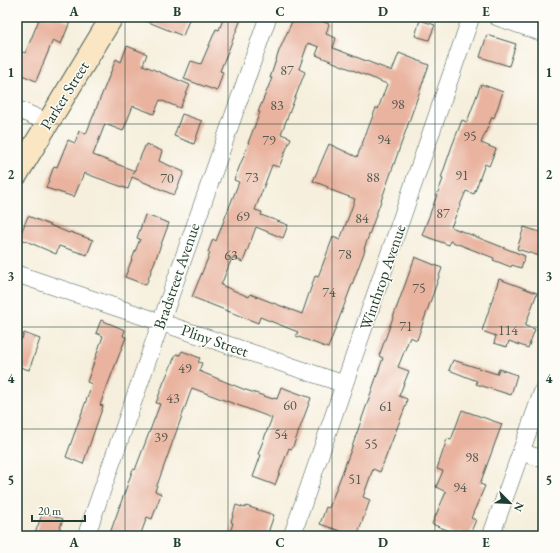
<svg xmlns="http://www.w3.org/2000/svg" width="560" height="553" font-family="'EB Garamond',serif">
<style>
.building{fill:#e9b39f;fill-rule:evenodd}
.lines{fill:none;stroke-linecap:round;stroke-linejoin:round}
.street-casing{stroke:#3f584d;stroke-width:18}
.secondary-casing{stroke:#3f584d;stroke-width:24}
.street{stroke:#fff;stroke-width:17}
.secondary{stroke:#fbe6c4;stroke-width:22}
.grid{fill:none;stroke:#1f3d34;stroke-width:1;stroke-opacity:0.55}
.labels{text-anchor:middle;stroke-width:3;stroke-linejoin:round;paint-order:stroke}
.number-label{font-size:14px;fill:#525a4f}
.street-label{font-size:16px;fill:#1f3d34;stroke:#fdfcf7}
.neatline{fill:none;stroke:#1f3d34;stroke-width:1.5}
.grid-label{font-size:13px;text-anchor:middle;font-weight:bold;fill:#1f3d34}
</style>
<rect width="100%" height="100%" fill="#fdfcf7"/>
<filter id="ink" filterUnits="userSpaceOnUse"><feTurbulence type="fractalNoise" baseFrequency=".025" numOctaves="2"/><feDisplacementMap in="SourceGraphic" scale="8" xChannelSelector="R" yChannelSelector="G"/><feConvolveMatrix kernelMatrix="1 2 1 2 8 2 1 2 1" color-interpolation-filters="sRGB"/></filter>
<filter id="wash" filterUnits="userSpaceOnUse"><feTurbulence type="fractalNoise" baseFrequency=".012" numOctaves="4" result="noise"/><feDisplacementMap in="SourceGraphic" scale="16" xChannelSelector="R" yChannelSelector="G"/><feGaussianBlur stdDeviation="0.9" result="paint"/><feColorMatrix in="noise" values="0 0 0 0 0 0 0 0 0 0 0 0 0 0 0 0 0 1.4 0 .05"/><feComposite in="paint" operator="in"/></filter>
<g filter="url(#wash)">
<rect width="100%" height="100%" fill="#f6efdd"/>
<g id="blocks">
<g class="building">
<polygon points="40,17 56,17 70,22 61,44 53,40 36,81 17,73 17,50 25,53 27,49"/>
<polygon points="136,17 190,17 183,36"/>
<polygon points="224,17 242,17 220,71 223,72 217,91 184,79 191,61 201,64 216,29 219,30"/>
<path d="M294 17H312L329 24 326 34 336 38 333 48 392 71 399 53 429 65 364 249 365 250 328 348 296 336 298 332 260 317 258 323 192 297 210 253 208 252 213 239 216 241 239 182 234 180 249 143H248L260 112H258L272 78H270L279 51ZM308 43 319 47 316 55 387 84 378 109 376 108 357 157 329 144 313 181 328 187V189L355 199 340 240 333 237 318 277 315 276 302 314 250 294 249 297 221 285 232 258 243 262 256 227 283 238 288 225 261 215 262 212 255 210 272 165 279 167 291 138 281 134 305 72 299 69Z"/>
<polygon points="420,20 435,25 429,40 415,36"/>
<polygon points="487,35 516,44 509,66 480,57"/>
<polygon points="127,46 147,54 143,65 190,85 180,108 160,100 154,114 133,106 123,131 105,124 93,155 135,171 133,174 146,144 162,151 159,161 184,172 174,195 132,177 128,189 84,173 74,197 46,188 54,166 57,167 68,140 75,143 79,131 86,134 116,59 121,62"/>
<polygon points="481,84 503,92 494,118 492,117 481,143 496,149 489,166 485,164 474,194 466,191 451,227 525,256 521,268 512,265 511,267 493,260 494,258 450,241 449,245 422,235 443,179 441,178 452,146 462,120 467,122"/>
<polygon points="182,114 202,121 194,144 174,136"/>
<polygon points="145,215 169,223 146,285 125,277 140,239 137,238"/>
<polygon points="28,216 69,233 70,232 93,240 87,255 59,246 56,254 19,238"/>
<polygon points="524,227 543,233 543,257 517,249"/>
<polygon points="415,257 442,268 417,340 410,337 398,367 409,371 399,396 407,399 406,405 380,472 373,469 363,497 370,500 357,536 339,536 340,531 320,524 326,507 329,508 352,447 383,358 379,356"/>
<polygon points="499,279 537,293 525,326 535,329 528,348 509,341 507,347 494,343 496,336 482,331"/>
<polygon points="101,320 125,330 123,336 126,337 100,405 103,406 83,464 66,457 92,384 87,382 103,336 96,333"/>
<polygon points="24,333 40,339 29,370 17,366 17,338 22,339"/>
<polygon points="182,351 200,358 198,362 202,363 199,371 243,389 273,399 274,398 277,399 281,387 311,398 297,436 292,449 289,448 275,485 253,477 261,455 258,454 272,418 192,388 155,491 161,494 152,519 147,517 140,536 109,536 133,469 135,470 160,404 156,403 163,384 176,354 180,355"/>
<polygon points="453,360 497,374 499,369 517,375 511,395 476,384 477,381 449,370"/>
<polygon points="462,410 502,424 480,484 485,486 471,518 476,520 469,536 458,532 457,534 432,524 446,492 436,487 443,471 437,469 447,439 451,440"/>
<polygon points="236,505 245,508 246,506 274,515 267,536 229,536 233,523 231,522"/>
<polygon points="43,512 63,519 57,536 34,536"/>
</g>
</g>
</g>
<g filter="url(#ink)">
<use href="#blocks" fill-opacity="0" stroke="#3f584d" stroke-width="1"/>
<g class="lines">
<defs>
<g id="street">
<polyline points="497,17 543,33"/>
<polyline points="17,109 47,122"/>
<polyline points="17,274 344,384"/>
<polyline points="521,452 543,459"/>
<polyline points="86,536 268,17"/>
<polyline points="292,536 471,17"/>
<polyline points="491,536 543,390"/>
</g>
<polyline id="secondary" points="17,174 112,17"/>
</defs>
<use href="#street" class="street-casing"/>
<use href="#secondary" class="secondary-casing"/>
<use href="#street" class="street"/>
<use href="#secondary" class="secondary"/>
</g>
</g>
<path class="grid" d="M125 17V536M228 17V536M332 17V536M435 17V536M17 124H543M17 226H543M17 327H543M17 429H543"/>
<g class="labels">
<g class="number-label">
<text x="287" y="75">87</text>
<text x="398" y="109">98</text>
<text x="277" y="110">83</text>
<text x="470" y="141">95</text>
<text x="384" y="144">94</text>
<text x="269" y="145">79</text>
<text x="462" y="180">91</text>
<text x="252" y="182">73</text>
<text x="373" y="182">88</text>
<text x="167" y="183">70</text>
<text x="443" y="218">87</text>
<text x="243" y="221">69</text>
<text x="362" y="223">84</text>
<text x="345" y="259">78</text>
<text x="231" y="260">63</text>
<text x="419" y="293">75</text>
<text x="329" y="297">74</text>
<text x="406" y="331">71</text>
<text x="508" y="335">114</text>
<text x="185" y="373">49</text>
<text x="173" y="403">43</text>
<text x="290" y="410">60</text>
<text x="386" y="411">61</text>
<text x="281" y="439">54</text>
<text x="161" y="442">39</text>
<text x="371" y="449">55</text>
<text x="472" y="462">98</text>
<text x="355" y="484">51</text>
<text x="460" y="492">94</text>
</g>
<g class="street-label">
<text transform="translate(64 95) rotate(-58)" y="6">Parker Street</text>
<text transform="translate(176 276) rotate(-71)" y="6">Bradstreet Avenue</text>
<text transform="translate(382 277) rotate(-71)" y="6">Winthrop Avenue</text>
<text transform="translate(215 340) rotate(19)" y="6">Pliny Street</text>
</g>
</g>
<rect width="560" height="553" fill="none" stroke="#fdfcf7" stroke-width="44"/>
<g transform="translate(510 503) rotate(114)" stroke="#fdfcf7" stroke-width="3" paint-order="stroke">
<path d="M0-3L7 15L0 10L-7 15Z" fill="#1f3d34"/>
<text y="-6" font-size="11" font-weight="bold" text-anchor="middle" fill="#1f3d34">N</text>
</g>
<path d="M32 515v6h53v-6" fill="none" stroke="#1f3d34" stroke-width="2"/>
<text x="38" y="515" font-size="12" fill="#1f3d34" stroke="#fdfcf7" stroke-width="3" paint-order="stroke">20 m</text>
<rect x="22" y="22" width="516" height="509" class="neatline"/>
<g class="grid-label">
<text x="74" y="16">A</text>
<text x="177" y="16">B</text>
<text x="280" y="16">C</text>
<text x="383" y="16">D</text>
<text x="486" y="16">E</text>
<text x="11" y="77">1</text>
<text x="549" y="77">1</text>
<text x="11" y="179">2</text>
<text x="549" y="179">2</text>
<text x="11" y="281">3</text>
<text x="549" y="281">3</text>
<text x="11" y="383">4</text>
<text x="549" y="383">4</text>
<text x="11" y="485">5</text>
<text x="549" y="485">5</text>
<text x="74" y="547">A</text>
<text x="177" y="547">B</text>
<text x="280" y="547">C</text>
<text x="383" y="547">D</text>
<text x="486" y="547">E</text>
</g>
</svg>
